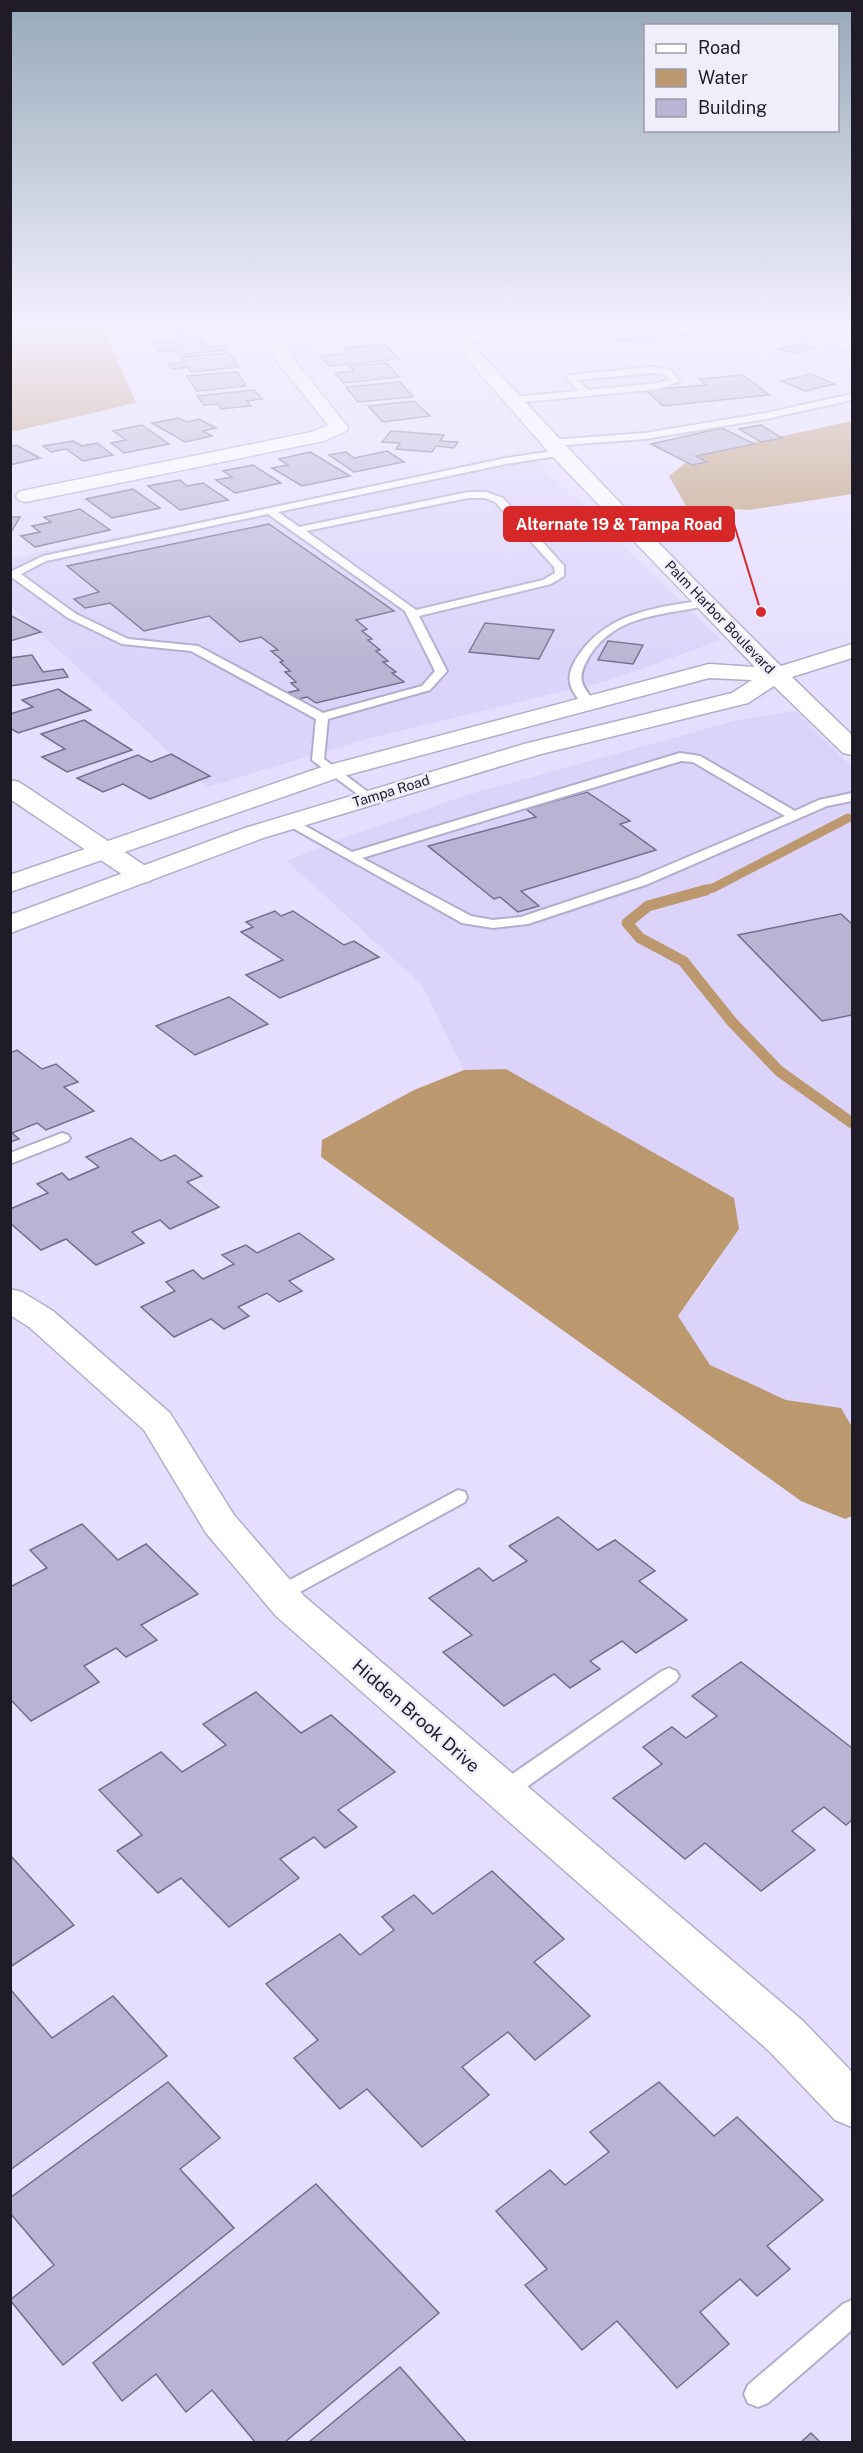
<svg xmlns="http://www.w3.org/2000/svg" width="863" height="2453" font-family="'Public Sans',sans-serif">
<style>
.built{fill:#dcd3fb}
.water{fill:#bc986f}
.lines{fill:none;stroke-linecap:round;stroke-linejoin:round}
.stream-far1{stroke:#bc986f;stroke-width:9}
.stream{stroke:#bc986f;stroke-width:11}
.building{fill:#bab3d3;stroke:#746e8b;stroke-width:1.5}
.service-casing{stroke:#b3accc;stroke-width:4}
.minor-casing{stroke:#b3accc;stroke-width:3}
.tertiary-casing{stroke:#b3accc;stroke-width:3}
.secondary-casing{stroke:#b3accc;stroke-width:3}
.service{fill:#fff;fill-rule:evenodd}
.minor{fill:#fff;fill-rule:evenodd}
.tertiary{fill:#fff;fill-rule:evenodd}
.secondary{fill:#fff;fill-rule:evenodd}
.labels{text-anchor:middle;stroke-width:5;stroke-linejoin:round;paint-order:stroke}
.far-street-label{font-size:14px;fill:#1f1c28;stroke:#f1eefc}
.near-street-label{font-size:18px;fill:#1f1c28;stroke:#f1eefc}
.leader{fill:none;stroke:#d62828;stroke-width:2}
.callout-dot{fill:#d62828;stroke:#f1eefc;stroke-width:2}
.callout{fill:#d62828;stroke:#d62828;stroke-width:2}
.callout-label{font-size:16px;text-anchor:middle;font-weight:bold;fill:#fff}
</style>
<rect width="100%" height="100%" fill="#e5deff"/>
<g class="built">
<polygon points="531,456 721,640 607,681 366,739 207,787 11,606 10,558"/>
<polygon points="795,711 852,767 852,1427 841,1408 786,1400 710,1365 678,1316 721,1258 506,1069 464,1070 422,985 287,861 341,839 467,795 738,720"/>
</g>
<g class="water">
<polygon points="11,324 72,324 103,328 136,403 11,432"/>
<polygon points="852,421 852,494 749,510 686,506 669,476 696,455"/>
<polygon points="506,1069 734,1198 739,1229 678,1316 710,1365 786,1400 841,1408 852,1427 852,1516 845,1519 801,1501 321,1157 322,1140 414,1090 464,1070"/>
</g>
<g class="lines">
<polyline class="stream-far1" points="700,891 713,888 848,818"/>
<polyline class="stream" points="706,890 648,906 627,923 640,938 683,961 732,1022 779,1071 852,1123"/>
</g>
<g class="building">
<polygon points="162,324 210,324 216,331 171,336"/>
<polygon points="598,324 679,324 692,335 618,341"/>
<polygon points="842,324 852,324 852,331 848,333 831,327"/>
<polygon points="200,338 207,347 223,346 226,350 178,355 175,350 159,352 153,343"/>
<polygon points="800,343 815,348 795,354 780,349"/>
<polygon points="385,344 399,359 329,366 320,356 348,353 344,348"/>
<polygon points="229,353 239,367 191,372 188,367 172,369 168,364 184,362 181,357"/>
<polygon points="386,363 399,377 343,383 335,373 354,371 349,366"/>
<polygon points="237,372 246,386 197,391 187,376"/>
<polygon points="811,374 834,384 805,391 782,381"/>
<polygon points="743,375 769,395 663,406 646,390 706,385 699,379"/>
<polygon points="400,382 413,397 358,402 346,387"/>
<polygon points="254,390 262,399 247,401 251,406 221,409 218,404 204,405 197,396"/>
<polygon points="414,401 430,416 383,422 368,406"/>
<polygon points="178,418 187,422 199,419 216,428 203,431 212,436 185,442 152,423"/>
<polygon points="142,425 169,444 124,453 111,443 126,440 113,431"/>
<polygon points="761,425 782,438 761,442 739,429"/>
<polygon points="722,428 754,444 696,456 707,462 692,465 651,444"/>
<polygon points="391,431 444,435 440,441 458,442 454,448 436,446 432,452 396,449 400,443 382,442"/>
<polygon points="73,441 82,446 97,443 113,455 83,461 66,449 51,452 43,446"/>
<polygon points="16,445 40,458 10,465 10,447"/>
<polygon points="387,451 404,462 354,472 329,455 346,452 354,458"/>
<polygon points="310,452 350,476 302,486 272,468 288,465 279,459"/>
<polygon points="253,465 281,483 235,493 216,480 232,477 223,471"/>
<polygon points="180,480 187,486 203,483 228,500 180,510 148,486"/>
<polygon points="133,489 160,508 112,518 86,499"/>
<polygon points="80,509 110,530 35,547 21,536 40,532 32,526 51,522 44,517"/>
<polygon points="10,517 20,517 10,534"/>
<polygon points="269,524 394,611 356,620 367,629 362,631 372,639 368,640 380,650 376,651 388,661 383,662 396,672 392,673 404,682 316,703 307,697 295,700 286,693 299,690 291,683 296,682 285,672 290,671 280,662 283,661 271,651 278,650 261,637 240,642 209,616 144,631 110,603 85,608 74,599 99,592 67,566"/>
<polygon points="10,615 41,632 10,641"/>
<polygon points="485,623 554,630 539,659 469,652"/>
<polygon points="608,641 643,645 633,664 598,660"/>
<polygon points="32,655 43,672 63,669 68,677 10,686 10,658"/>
<polygon points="58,689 91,710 18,733 10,728 10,714 33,707 22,700"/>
<polygon points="84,720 132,750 67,772 42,757 65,749 41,734"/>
<polygon points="171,754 210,776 150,799 123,784 103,792 77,778 138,755 151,762"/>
<polygon points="587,792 630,821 620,824 656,850 521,891 539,906 518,912 500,897 494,899 428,846 536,817 526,809"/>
<polygon points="275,911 281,916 293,911 344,945 354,941 379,957 280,998 246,975 283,960 241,932 253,927 246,922"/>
<polygon points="841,914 852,924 852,1015 822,1021 738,935"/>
<polygon points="229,997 268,1024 195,1055 156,1026"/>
<polygon points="17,1050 42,1069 56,1064 78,1082 64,1087 94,1111 46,1130 37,1123 12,1133 19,1139 10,1142 10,1053"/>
<polygon points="131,1138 161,1161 175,1155 202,1176 187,1182 219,1207 170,1229 160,1220 132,1232 144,1243 96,1265 66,1239 41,1250 10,1223 10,1209 48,1193 37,1184 62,1173 69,1180 99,1167 86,1157"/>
<polygon points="299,1233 334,1259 289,1281 302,1291 279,1302 267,1293 238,1307 249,1316 224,1329 211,1319 174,1337 141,1307 175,1291 166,1282 193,1270 203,1279 234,1264 222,1255 246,1245 257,1253"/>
<polygon points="558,1517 598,1550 615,1540 655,1571 639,1581 687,1620 636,1653 622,1641 590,1661 600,1669 570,1688 554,1674 504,1706 443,1652 472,1635 429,1598 479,1568 493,1581 527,1561 509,1546"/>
<polygon points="82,1524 118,1560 146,1544 198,1594 141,1625 157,1640 126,1657 116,1648 84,1666 99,1682 31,1721 10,1699 10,1587 47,1568 30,1550"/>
<polygon points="741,1662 852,1748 852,1820 846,1825 824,1807 792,1831 815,1850 761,1891 705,1843 685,1859 613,1798 662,1764 643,1747 672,1727 686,1738 717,1716 692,1696"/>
<polygon points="256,1692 301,1733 331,1715 395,1772 338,1810 357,1827 325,1848 314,1837 280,1859 299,1878 229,1927 181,1878 158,1893 117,1851 142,1835 99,1790 161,1752 182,1772 226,1745 203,1724"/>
<polygon points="10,1855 74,1925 10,1967"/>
<polygon points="492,1871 564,1939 534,1962 590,2016 535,2060 508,2032 462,2067 489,2095 422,2147 367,2089 340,2109 294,2058 318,2040 266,1984 340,1934 360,1955 394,1930 382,1917 414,1895 433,1914"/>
<polygon points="10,1989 52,2038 113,1996 167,2056 10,2170"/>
<polygon points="168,2082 220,2138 180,2169 234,2228 63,2365 10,2300 54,2265 10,2213 10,2198"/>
<polygon points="659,2082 714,2136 737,2117 823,2200 767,2246 790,2269 757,2296 740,2279 700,2312 729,2344 677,2388 617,2321 582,2350 525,2285 547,2269 496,2211 550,2170 565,2185 609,2152 590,2132"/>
<polygon points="316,2184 439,2313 285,2442 255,2442 212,2390 186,2412 156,2374 122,2401 93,2363"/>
<polygon points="400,2367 466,2442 309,2442"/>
<polygon points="811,2433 820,2442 801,2442"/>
</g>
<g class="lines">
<defs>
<g id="service">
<polygon points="769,324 781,324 852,346 852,351"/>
<polygon points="587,326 591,329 590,331 459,343 455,340 459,337"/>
<path d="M651 367 670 370 680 381 659 389 513 403 508 400 513 397 579 391 566 378 570 375ZM651 373 664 374 670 380 658 383 588 390 577 380Z"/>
<polygon points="852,394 852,400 766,419 645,439 551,446 546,443 551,440 645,433 766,413"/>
<path d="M560 450 565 453 563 455 506 464 278 512 299 527 468 492H486L503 498 564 566V576L551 584 419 616 447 671 430 690 328 719 324 759 372 795 374 798 368 802 312 760 316 719 191 651 122 644 68 618 10 576V572L43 556 506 458ZM468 498H485L495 502 554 567 555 573 543 580 416 610 306 531ZM268 514 405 611 435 671 422 686 323 713 198 646 128 639 76 614 21 574 46 561Z"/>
<path d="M706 600 711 603 710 605C667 615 617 613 590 655 576 678 580 684 596 703L590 707C580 704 572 692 570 683 568 673 573 664 578 656 607 612 658 607 706 600Z"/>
<path d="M680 753 700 756 795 811 819 800 852 793V801L827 806 648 884 528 924 493 928 462 923 282 822 288 818 293 819 352 852ZM681 761 693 762 785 816 638 878 521 917 493 920 471 916 362 858Z"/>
<polygon points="62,1133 68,1135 70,1138 68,1141 10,1164 10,1153"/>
<polygon points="458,1490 465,1492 467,1497 465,1502 287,1599 280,1601 273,1599 270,1594 273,1589"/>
<polygon points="669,1668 676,1671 679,1676 676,1681 511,1798 503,1801 495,1798 492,1792 495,1786 662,1671"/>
<polygon points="852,2300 852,2330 768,2403 758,2407 748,2403 744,2394 748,2385 843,2304"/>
</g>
<g id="minor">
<polygon points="252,324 269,324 282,335 396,324 451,324 443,329 288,345 291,356 348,427 346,431 324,441 26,502 19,500 16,496 19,492 26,490 312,432 328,425 277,361 270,343"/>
<polygon points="10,780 19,782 150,869 154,875 150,881 141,883 132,881 10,799"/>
<polygon points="10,1289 22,1292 53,1311 170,1413 234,1515 304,1596 803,2021 852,2072 852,2127 835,2120 769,2051 276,1616 206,1533 144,1430 29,1327 10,1315"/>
</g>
<polygon id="tertiary" points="852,644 852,658 776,682 768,680 764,675 768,670"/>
<path id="secondary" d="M437 324H454C582 466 714 603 852 735V755L843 753 774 686 748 703 541 754 263 838 10 933V915L245 828 524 744 732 693 752 680 709 678 340 777 10 892V875L322 767 709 664 755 667 553 457Z"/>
</defs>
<use href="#service" class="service-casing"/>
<use href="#minor" class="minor-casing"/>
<use href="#tertiary" class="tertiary-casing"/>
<use href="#secondary" class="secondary-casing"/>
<use href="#service" class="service"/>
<use href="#minor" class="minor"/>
<use href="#tertiary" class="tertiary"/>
<use href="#secondary" class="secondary"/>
</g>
<linearGradient id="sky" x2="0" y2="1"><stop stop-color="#96a9b8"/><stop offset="0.49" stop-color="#f3f0ff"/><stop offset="1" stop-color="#f3f0ff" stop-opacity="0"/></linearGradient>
<rect width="863" height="667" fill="url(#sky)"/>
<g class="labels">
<g class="far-street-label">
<text transform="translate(720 617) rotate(46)" y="5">Palm Harbor Boulevard</text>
<text transform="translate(391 791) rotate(-17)" y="5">Tampa Road</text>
</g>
<g class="near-street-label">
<text transform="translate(416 1716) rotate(41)" y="6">Hidden Brook Drive</text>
</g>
</g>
<path class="leader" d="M761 612L734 524"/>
<circle class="callout-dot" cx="761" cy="612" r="6"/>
<rect class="callout" x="504" y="507" width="230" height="34" rx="6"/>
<g class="callout-label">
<text x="619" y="530">Alternate 19 &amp; Tampa Road</text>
</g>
<rect width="863" height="2453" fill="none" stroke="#1f1c28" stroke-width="24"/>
<rect x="644" y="24" width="195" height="108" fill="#f1eefc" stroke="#9d9aa7" stroke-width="1.5"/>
<rect x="656" y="44" width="30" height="9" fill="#ffffff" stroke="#9d9aa7" stroke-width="1.5"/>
<text x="698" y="54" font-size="18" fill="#1f1c28">Road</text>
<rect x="656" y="69" width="30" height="18" fill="#bc986f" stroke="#9d9aa7" stroke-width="1.5"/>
<text x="698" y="84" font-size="18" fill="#1f1c28">Water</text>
<rect x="656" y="99" width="30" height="18" fill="#bab3d3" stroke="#9d9aa7" stroke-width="1.5"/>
<text x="698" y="114" font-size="18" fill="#1f1c28">Building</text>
</svg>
